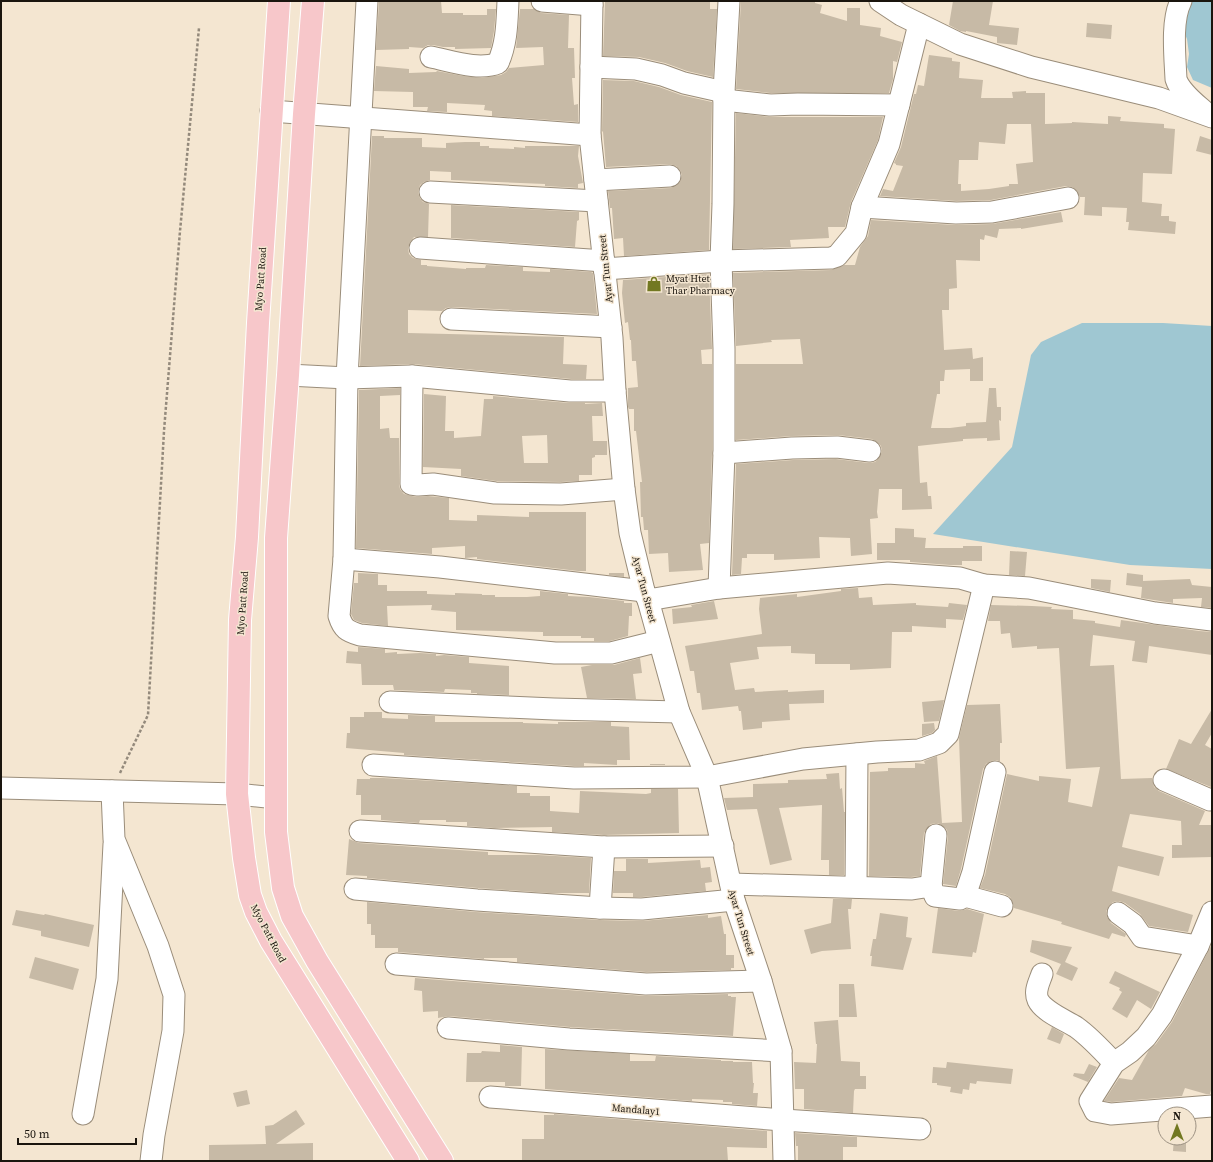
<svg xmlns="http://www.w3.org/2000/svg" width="1213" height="1162" font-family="'Source Serif 4',serif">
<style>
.water{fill:#9fc7d2}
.building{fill:#c7baa6;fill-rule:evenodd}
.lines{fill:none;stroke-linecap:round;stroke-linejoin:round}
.minor-casing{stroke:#9a8d7a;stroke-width:23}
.major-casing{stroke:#fff;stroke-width:24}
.path{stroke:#948a7c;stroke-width:2.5;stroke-dasharray:3 2;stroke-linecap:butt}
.minor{stroke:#fff;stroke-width:21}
.major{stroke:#f7c7ca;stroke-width:22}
.labels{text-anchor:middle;stroke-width:3;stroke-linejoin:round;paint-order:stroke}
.street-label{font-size:10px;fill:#1a150e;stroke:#f4e6d1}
.poi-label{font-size:10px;fill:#1a150e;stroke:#f4e6d1;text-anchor:start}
</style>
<rect width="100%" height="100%" fill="#f4e6d1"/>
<g class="water">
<polygon points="1187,1 1212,1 1212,88 1193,80 1187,67 1189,54 1187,39 1181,25"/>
<polygon points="1082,323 1163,323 1212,326 1212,569 1130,565 933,534 1012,447 1031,355 1041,342"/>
</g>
<g class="building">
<polygon points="379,1 441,1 442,13 463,13 463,15 487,15 487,9 496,9 494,31 491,48 455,49 455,47 443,47 433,45 428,45 423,48 409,47 409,49 376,50"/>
<polygon points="605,1 710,1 710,9 717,9 713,77 687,71 665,63 639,57 603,56"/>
<polygon points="741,1 815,1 815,3 822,5 820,13 847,21 847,8 860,8 860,25 881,28 880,36 902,42 897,62 893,61 893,79 889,93 770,93 736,89"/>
<polygon points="953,1 993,1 989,25 1019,28 1017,45 997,43 997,37 966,31 966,32 960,31 949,25"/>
<polygon points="520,9 534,9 541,13 569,15 568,48 574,48 575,78 572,78 574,105 578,104 578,122 492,116 492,111 484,110 485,105 447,103 447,112 427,111 428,107 413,107 413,92 374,91 376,66 409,69 409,73 436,72 437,71 463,76 482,78 501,75 506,72 509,68 544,65 543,47 516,48"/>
<polygon points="1087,23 1112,25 1111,39 1086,37"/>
<path d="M929 55 952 58V61L960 62 959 78 983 80 981 98H1013L1012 92 1026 91V93H1045V124L1072 123V122L1108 124V116L1121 117 1120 121 1164 124V128L1175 129 1172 174 1143 173 1142 202 1162 204 1161 216H1169V221L1176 222 1175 234 1128 230 1129 222H1126L1127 208 1102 207V216L1084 215 1085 197H1080L1077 191 1072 187 1066 186 991 200 956 201 880 196 883 189 893 191 903 166 896 165V164L894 163 901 147 914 94H916L918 85 924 86ZM1007 124H1031L1033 162 1016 164 1018 184H1009V186L989 189 961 191V184H958L959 160H978L979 142 1005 144Z"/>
<polygon points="603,80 634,81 659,87 681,95 712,102 709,250 624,256 623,238 614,239 612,208 610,208 608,191 671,188 676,186 680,182 682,175 680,170 676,166 670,164 606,167 603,132 602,131"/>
<polygon points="736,113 770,117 883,117 878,140 851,202 845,227 828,227 829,238 790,240 791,247 733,249"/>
<polygon points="372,136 384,136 384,138 422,138 422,147 446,148 446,143 465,142 480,142 480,146 489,146 489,148 514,149 514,147 525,148 525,146 579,146 578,156 583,183 578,184 578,188 545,186 545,184 451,180 451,172 430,171 430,180 424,182 420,185 418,192 420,198 423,202 429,204 428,237 414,237 410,242 408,248 409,254 413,258 421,260 421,265 427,265 427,266 466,269 466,268 485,268 486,265 523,267 523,271 550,272 550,269 591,272 593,273 597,314 452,307 446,308 442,311 408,310 408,333 564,337 563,364 587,365 586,379 571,379 413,364 360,366"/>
<polygon points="1200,136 1212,140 1212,155 1196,151"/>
<polygon points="451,205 579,212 579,220 577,221 575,247 451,238"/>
<polygon points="1061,212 1063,222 1021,229 1021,228 999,229 997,238 985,235 984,240 980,239 980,261 956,260 957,288 949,289 949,310 942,310 944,350 972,348 973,359 983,357 983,381 970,381 970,369 945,370 944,381 940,381 940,394 937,394 931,428 950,428 966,426 966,423 986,422 989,388 996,388 997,407 1001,407 1001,421 999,420 1000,440 987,441 987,438 963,439 963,441 918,446 920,483 927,482 928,496 931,496 932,509 902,510 902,489 879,489 877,512 878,518 870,519 872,554 851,556 850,538 819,537 820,558 774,560 774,554 747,554 747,558 742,558 741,574 732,575 736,464 793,460 836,459 869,463 875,462 879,458 882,452 881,446 877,442 872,439 838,435 792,436 736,440 736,364 803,364 800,339 771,340 772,342 736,346 733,273 831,270 844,265 855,265 860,247 868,236 871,220 955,225 992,224"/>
<polygon points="709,274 712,349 701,350 702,364 712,364 712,453 709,543 700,544 703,570 669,572 668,553 649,554 648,530 644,530 643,517 641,517 640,482 642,482 636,431 634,431 634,409 629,409 628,407 628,388 638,387 636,361 632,361 631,340 630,340 628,322 625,323 622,293 623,280"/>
<polygon points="400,388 400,395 380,396 380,429 389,428 390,438 399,438 399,484 400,489 404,494 416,497 428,496 449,498 449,520 477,521 477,515 529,517 529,512 586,512 586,571 578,571 477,559 477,557 465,558 465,546 432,548 432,554 356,548 359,390"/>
<path d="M424 394 446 396 445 431H454V438L481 436 484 399H493V396L569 403H585V404L602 403 603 416H592L593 441H607V455H595V457L592 458V475H579V481L561 482 496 481 461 476V469L423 467ZM547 435 548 463H524L522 436Z"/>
<polygon points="895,528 914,529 914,537 926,538 925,548 963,548 963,546 982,546 982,561 962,561 962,565 950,565 910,562 910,560 877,560 877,543 895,543"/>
<polygon points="1010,551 1027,552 1025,576 1009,575"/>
<polygon points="358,573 378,574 378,585 387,585 387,591 427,591 427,594 455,595 455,593 482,594 482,595 495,595 495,597 527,597 540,596 540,591 568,594 568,596 589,597 624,601 624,603 632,603 632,616 629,616 628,636 610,641 594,641 594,638 581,638 581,636 543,636 543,632 456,630 456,612 431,610 432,605 387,606 388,626 362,623 354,620 351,614 354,583 358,583"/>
<polygon points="609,573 624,573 624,577 609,575"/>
<polygon points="1127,573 1143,575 1143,581 1190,579 1192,585 1212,587 1212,608 1201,607 1202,598 1173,599 1173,603 1141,598 1142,587 1126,585"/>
<polygon points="1091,579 1111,580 1110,592 1091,588"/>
<polygon points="858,588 859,598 872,597 873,605 916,603 916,605 948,607 949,603 967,605 963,620 946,619 946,628 912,626 912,632 892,632 891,668 850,670 850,664 815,664 815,654 791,653 791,646 757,647 759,659 730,663 735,690 754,688 755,692 788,690 788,692 824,690 824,703 789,704 790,720 762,722 762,728 743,730 741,711 739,711 738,706 702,710 700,693 697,693 694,671 690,671 685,646 762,634 759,609 760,598 797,594 797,597 841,591 841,589"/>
<polygon points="714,601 718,619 673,624 672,609 692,607 691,605"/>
<polygon points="991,605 1032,606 1052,607 1051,609 1073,610 1073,619 1095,621 1095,623 1120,627 1121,620 1199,631 1212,632 1212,655 1149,646 1147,663 1132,661 1135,641 1093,635 1090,666 1114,665 1121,779 1152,778 1154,787 1159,791 1205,811 1199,825 1212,825 1212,857 1172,858 1172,845 1182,845 1181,821 1130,814 1123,842 1122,847 1164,857 1159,876 1118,866 1112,891 1193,915 1188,932 1149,926 1140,914 1125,903 1119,901 1113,902 1109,906 1106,911 1107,917 1111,923 1126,934 1125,937 1112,933 1109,939 1061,924 1062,922 1014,908 1013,903 1010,897 1005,894 980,888 985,875 1007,774 1039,781 1039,776 1071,779 1068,802 1092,807 1100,767 1066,769 1059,648 1037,649 1037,646 1012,648 1010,633 1001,634 1000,621 988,621"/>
<polygon points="358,647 385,649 385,653 397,652 397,654 420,653 436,654 436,656 444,655 469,657 469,663 509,666 509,695 477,694 477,693 471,693 471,690 445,689 444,692 394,690 393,685 362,685 361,664 346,663 347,651 358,652"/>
<polygon points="640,658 642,673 633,674 636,699 587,698 581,667 592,665 614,665"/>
<polygon points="944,700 939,721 924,722 922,702"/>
<polygon points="1000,704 1002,743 1000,743 1000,762 997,760 991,761 986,764 983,769 961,869 956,886 943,884 948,836 947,830 943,826 938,823 931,824 927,828 924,833 920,876 911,877 869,876 870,772 888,771 888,768 915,768 915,763 925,764 924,761 937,756 942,823 962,822 959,738 967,705"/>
<polygon points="1212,709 1212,733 1205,745 1212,749 1212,787 1211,787 1166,769 1179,739 1191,744"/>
<polygon points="364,712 382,712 382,718 408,719 408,715 435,716 435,722 523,722 523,723 558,724 558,722 611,722 611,726 629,727 630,760 617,760 617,765 584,763 584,766 574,766 404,755 404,753 346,748 347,733 350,733 350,717 364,717"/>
<polygon points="934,723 935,730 932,733 922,736 922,724"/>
<polygon points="650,764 665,764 665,765 677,765 650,765"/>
<polygon points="839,773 840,789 842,788 844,812 845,812 844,875 829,875 829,860 821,860 822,805 779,808 792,860 770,865 757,809 727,810 724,798 753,797 753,784 788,783 788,780 827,779 826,774"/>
<polygon points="370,778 383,778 517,786 517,793 530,793 530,796 550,796 550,811 579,813 580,791 646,794 651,793 651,789 678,789 679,833 604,835 552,832 552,827 494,828 467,826 467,822 446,822 446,820 420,820 419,823 381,820 381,815 361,815 361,795 356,795 357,779 370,779"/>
<polygon points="349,839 359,843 488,852 488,855 538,855 591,858 589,893 549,893 478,888 367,878 367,876 346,875"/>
<polygon points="626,859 648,859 648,863 700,860 701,868 710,867 712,882 705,883 706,891 642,897 633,897 633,893 613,893 614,871 626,871"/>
<polygon points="833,899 852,899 851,909 848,909 851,949 822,951 811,954 804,930 831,923"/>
<polygon points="367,902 476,912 600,920 642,921 708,915 708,918 721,916 724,934 726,934 726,955 734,955 734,968 731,968 731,970 646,972 517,962 517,958 484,958 484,959 398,952 398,948 375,948 375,935 371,935 371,924 367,924"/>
<polygon points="938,908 959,911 967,909 984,914 976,953 973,952 972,957 932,953"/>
<polygon points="16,910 44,915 45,914 94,925 89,947 41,936 41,931 12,925"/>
<polygon points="880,913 908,917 906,937 912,938 903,970 871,966 872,956 870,956 873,939 876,939"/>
<polygon points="1032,940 1072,947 1065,962 1078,968 1072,981 1056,974 1061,964 1030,952"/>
<polygon points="1212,944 1212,1087 1210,1094 1206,1094 1185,1088 1182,1096 1112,1102 1104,1101 1119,1078 1132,1080 1149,1050 1156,1044 1172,1022"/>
<polygon points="35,957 79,969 73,990 29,978"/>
<polygon points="1115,971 1160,992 1151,1009 1137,1000 1127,1018 1112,1009 1122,992 1119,990 1120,988 1109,983"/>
<polygon points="415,978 645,996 728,994 728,996 731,996 731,997 736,997 733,1036 570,1027 449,1016 438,1018 438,1011 423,1012 422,991 414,990"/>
<polygon points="839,984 854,984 857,1017 839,1017"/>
<polygon points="838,1020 841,1061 860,1062 860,1076 866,1076 866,1089 855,1089 854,1091 853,1113 804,1109 804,1089 795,1089 794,1062 816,1063 817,1044 816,1044 814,1022"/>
<polygon points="1052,1027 1064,1034 1060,1044 1047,1039"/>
<polygon points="500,1045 522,1047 521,1086 505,1086 505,1082 466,1082 467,1053 481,1053 482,1051 500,1052"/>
<polygon points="545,1049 630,1054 630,1061 655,1061 656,1056 721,1060 721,1061 733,1061 733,1062 752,1062 753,1083 754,1083 753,1093 758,1093 757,1106 732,1104 732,1102 723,1102 723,1100 692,1099 692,1101 545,1089"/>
<polygon points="947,1062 1013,1069 1011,1084 977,1081 976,1084 970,1083 969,1090 963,1089 962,1094 950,1092 951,1087 937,1085 937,1083 932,1083 933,1067 946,1068"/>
<polygon points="1089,1064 1097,1067 1088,1082 1073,1076 1074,1073 1084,1074"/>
<polygon points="247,1090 250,1104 237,1107 233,1093"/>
<polygon points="296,1110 305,1124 276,1144 313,1143 313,1161 209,1161 209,1145 266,1144 265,1126 273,1125"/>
<polygon points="554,1114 767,1131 767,1148 727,1147 728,1161 522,1161 522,1139 544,1139 544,1115 554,1115"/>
<polygon points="795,1133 857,1137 857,1147 843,1147 843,1161 798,1161 798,1146 796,1146"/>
<polygon points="1174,1138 1186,1138 1186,1152 1173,1151"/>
</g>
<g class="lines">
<defs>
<g id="minor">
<path d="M367 1 347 378 344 559 339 616C343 629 347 631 360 635L555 653H611L659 641"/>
<polyline points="542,1 592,5"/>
<polyline points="592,1 590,135 612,338 615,391 624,489 630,533 644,591 648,600 679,712 707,777 734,900 761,981 781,1051 784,1161"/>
<polyline points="880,1 901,15 960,44 1031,67 1159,98 1212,117"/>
<path d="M1181 1C1171 20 1175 57 1176 79 1180 92 1195 103 1205 112"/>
<path d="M431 57C451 61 479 71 498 63 507 43 507 22 508 1"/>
<polyline points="591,67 636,69 662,75 684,83 724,92"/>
<polyline points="724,100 770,105 798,104 899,105"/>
<polyline points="271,111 590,135"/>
<polyline points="595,180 670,176"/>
<polyline points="430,192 597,201"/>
<polyline points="862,207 956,213 992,212 1068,198"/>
<polyline points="420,248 604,261"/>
<polyline points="604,269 721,261 831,258 837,256 856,233 862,207 889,144 919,24"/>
<polyline points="451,319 611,327"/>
<polyline points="288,375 347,378 412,376 570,391 615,391"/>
<polyline points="412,376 411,484 418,485 433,484 495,493 561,494 624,489"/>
<polyline points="724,453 792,448 837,447 870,451"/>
<polyline points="344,559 440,567 644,591"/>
<polyline points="719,588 724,453 724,349 721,261 723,204 724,92 729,1"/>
<polyline points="648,600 719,588 888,573 960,578 984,585 1029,588 1155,613 1212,620"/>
<polyline points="390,702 554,709 679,712"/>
<polyline points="373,765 574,778 707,777 803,759 877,752 919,750 939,743 948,734 984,585"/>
<polyline points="1164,780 1210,800 1212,799"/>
<polyline points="1,788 237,794 276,798"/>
<polyline points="112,791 114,839 158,946 174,995 173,1031 154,1135 151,1161"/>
<polyline points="360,831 604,847 723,846"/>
<polyline points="731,884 912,889 931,886 935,896 960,899 965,896 973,872 995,772"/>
<polyline points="931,886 936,835"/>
<polyline points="856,887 857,754"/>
<polyline points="355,889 477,900 600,908 642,909 734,900"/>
<polyline points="965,896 1002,906"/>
<polyline points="600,908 604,847"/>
<polyline points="1212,912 1198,946 1162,1015 1146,1037 1130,1052 1114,1063 1090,1101 1095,1111 1111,1114 1212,1106"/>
<polyline points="1118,913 1133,924 1142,937 1198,946"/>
<polyline points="396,964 646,984 761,981"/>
<path d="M1042 974C1039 983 1034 991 1038 1000 1044 1012 1065 1020 1076 1027 1090 1037 1102 1050 1114 1063"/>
<polyline points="448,1028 569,1039 781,1051"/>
<polyline points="490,1097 783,1120 920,1129"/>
<polyline points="83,1114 107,979 114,844"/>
</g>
<g id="major">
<polyline points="279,1 258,323 247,537 240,620 237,794 244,858 250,895 256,912 271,941 408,1161"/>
<polyline points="313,1 304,114 288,375 276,538 276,832 283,888 292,916 317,961 442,1161"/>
</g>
</defs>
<use href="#minor" class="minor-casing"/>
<use href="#major" class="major-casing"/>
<polyline class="path" points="120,773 148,715 164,431 180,231 199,28"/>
<use href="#minor" class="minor"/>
<use href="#major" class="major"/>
</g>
<defs>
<symbol id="shop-bare" viewBox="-9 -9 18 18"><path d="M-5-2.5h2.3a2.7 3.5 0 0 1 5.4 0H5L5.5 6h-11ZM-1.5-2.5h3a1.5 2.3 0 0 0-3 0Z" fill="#727821" stroke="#f4e6d1" stroke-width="2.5" paint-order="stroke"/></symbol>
</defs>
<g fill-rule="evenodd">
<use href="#shop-bare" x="643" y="273" width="22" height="22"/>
</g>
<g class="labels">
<g class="street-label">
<text transform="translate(605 269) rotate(-96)" y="4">Ayar Tun Street</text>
<text transform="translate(260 279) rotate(-86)" y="4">Myo Patt Road</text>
<text transform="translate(645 589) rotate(75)" y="4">Ayar Tun Street</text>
<text transform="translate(242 603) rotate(-86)" y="4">Myo Patt Road</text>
<text transform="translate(742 922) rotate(73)" y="4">Ayar Tun Street</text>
<text transform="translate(269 933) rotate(62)" y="4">Myo Patt Road</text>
<text transform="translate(636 1109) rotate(5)" y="4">Mandalay1</text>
</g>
<g class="poi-label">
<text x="666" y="282">Myat Htet<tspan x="666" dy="12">Thar Pharmacy</tspan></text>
</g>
</g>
<rect width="1213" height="1162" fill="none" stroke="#1a150e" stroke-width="4"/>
<g transform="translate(1177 1126)"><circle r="19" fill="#f4e6d1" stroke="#9d9283"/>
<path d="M0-3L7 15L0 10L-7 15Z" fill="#727821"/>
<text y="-6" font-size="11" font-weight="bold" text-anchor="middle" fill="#1a150e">N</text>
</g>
<path d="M18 1138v6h118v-6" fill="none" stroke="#1a150e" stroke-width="2"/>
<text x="24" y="1138" font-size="12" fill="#1a150e" stroke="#f4e6d1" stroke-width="3" paint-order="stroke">50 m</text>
</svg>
